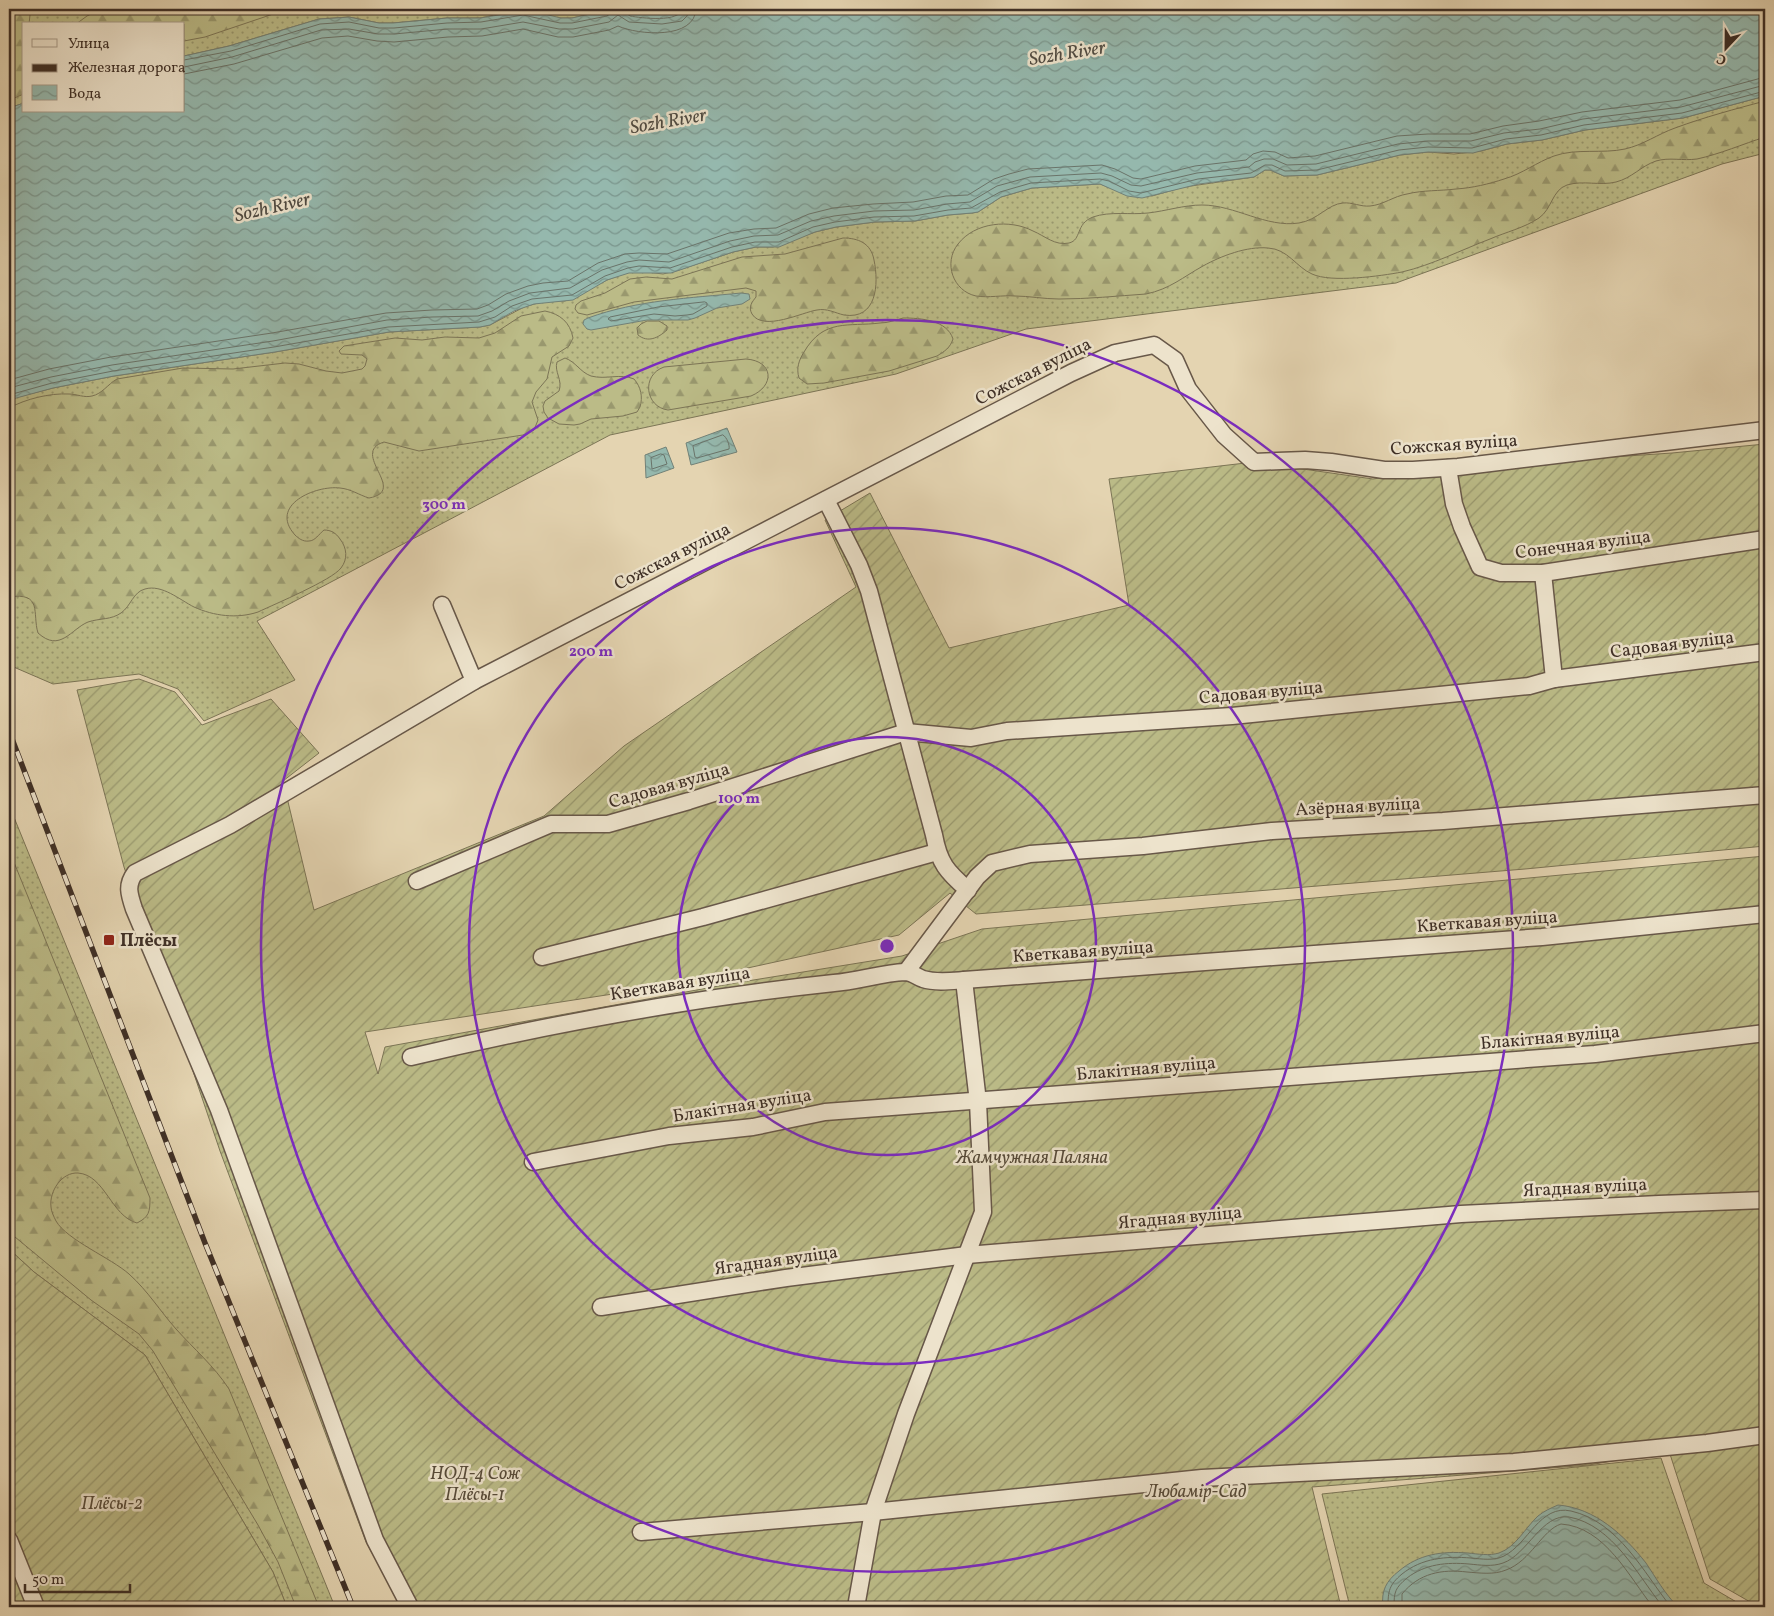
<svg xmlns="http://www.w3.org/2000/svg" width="1774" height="1616" font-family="Vollkorn,serif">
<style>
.grass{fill:url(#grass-dots);stroke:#7c7556}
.forest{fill:url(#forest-firs);stroke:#7c7556}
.garden{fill:url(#garden-furrows);stroke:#7c7556}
.water{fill:url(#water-waves);stroke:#728177}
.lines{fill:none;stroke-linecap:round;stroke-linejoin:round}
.shore{stroke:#6a746a;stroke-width:1}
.street-casing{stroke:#685849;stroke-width:19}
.street{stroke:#ede3cc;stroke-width:16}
.rail-casing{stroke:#3e2f26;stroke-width:5.5}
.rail{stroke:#ede3cc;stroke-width:4;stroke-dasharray:11;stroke-linecap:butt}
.ring{fill:none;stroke:#7b2cbf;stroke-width:2.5}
.poi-dot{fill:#8f2418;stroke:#ede3cc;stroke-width:2}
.labels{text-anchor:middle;stroke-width:5;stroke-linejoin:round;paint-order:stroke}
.street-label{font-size:18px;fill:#3e2f26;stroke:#ede3cc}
.poi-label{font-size:18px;font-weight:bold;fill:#3e2f26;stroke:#ede3cc;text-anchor:start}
.park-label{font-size:18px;font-style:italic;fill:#574b39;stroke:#ede3cc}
.water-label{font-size:19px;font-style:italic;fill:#4f4a41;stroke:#ede3cc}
.centre{fill:#7b2cbf;stroke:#ede3cc;stroke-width:2.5}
.ring-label{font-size:15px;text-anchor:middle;font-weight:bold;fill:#7b2cbf;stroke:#ede3cc;stroke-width:5;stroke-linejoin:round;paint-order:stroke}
</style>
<defs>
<pattern id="grass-dots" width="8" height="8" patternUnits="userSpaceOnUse" patternTransform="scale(1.25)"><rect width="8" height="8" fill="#bbbb87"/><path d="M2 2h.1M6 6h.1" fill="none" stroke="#99986e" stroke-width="1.8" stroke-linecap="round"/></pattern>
<pattern id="forest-firs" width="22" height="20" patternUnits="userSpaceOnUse" patternTransform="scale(1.25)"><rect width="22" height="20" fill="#bbbb87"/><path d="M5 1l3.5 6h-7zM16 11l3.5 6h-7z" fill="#99986e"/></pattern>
<pattern id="garden-furrows" width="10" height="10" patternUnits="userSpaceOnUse" patternTransform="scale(1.25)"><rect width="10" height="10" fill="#bbbb87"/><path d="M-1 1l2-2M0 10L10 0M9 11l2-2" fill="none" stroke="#99986e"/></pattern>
<pattern id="water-waves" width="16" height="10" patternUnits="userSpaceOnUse" patternTransform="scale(1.25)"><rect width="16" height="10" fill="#95b8ad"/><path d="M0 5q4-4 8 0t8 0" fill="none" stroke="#7b968d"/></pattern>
</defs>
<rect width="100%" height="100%" fill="#e4d4b1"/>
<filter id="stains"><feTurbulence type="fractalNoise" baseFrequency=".004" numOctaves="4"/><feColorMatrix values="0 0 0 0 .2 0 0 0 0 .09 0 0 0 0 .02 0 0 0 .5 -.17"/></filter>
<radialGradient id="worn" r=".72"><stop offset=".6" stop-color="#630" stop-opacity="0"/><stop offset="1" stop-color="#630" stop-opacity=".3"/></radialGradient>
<g class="grass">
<polygon points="9,9 686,9 661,13 615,11 600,12 572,18 561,18 509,12 480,18 447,18 393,23 379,23 349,17 335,18 319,19 229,46 184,56 184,24 24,24 24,103 9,108"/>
<polygon points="1765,96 1765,153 1722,164 1396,283 1026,329 896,374 610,435 257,621 295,680 204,721 178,689 139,674 53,684 9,665 9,400 14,398 53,388 114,376 275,352 389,332 480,327 490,325 524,307 545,301 565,301 607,280 629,272 639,271 663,274 679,270 733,252 756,247 773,247 815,232 836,227 875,222 915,221 948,215 972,213 978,212 1001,197 1032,188 1100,184 1114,189 1152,196 1184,187 1254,177 1265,170 1270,170 1284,176 1317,175 1400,155 1428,152 1454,154 1481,151 1507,144 1542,140 1585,130 1683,118"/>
<polygon points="9,805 335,1607 287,1607 273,1572 145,1355 34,1272 9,1249"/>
<polygon points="1661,1458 1704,1583 1745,1607 1350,1607 1322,1494"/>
</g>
<g class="forest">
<polygon points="9,9 34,9 30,15 29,24 24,24 24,94 9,100"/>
<polygon points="101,9 288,9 205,37 184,41 184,24 76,24 87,16"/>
<path d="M1765 101V137C1743 144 1720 154 1697 159 1683 161 1669 157 1656 161 1641 166 1632 178 1616 182 1600 186 1583 180 1567 185 1552 190 1552 209 1539 218 1524 228 1506 232 1490 239 1461 250 1432 265 1402 272 1381 276 1331 283 1312 274 1296 267 1288 249 1268 248 1247 246 1221 256 1203 266 1183 277 1170 289 1146 294 1117 296 1088 299 1059 299 1044 299 1029 296 1015 296 1002 295 989 298 976 296 953 291 943 263 958 244 975 222 1010 219 1033 231 1045 236 1055 246 1069 243 1082 240 1075 224 1093 217 1110 211 1130 215 1148 213 1166 211 1184 205 1202 205 1235 205 1266 228 1299 223 1318 220 1328 204 1343 203 1352 202 1361 207 1370 206 1383 205 1394 196 1407 194 1423 190 1440 191 1456 189 1472 188 1489 184 1504 179 1522 174 1537 162 1554 156 1576 148 1602 154 1625 149 1643 145 1658 134 1675 128 1705 117 1735 109 1765 101Z"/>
<path d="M843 238C858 238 871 243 874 260 879 284 877 320 844 315 835 313 827 308 817 310 803 312 763 332 752 314 748 307 752 302 756 297V291L746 288 634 302 587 315 578 313 575 309 576 305 581 301 605 293 630 279 646 277 672 279 742 257 785 254Z"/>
<path d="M545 311C560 314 570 322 573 338L569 346 552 357 547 379 536 392 532 402 538 420 534 430 523 435 419 451 384 442C349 453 409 491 369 498 359 495 351 489 340 488 316 485 268 505 295 535 298 538 303 542 309 541 315 541 319 534 324 530 331 530 336 533 340 539 347 548 348 559 341 568 332 580 275 604 258 612 237 619 214 616 194 607 180 600 162 584 145 589 133 592 131 606 121 613 111 620 100 618 88 622 71 629 60 653 38 633 32 613 43 592 9 597V408C26 399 49 393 69 394 77 394 84 398 92 396 102 394 108 384 117 379L183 368 233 369 285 363 299 364 326 371 342 373 362 369 365 366 367 359 362 355 341 354 339 351 344 346 395 338 422 340 445 337 479 338 495 333 521 316Z"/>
<path d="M903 318C921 318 947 320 953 339 950 348 945 351 937 356L889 371 824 383 807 384 799 378C796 368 799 360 804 352 824 318 848 327 880 323 888 323 896 320 903 318Z"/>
<path d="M647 321H659L667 326V330C658 338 648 343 638 335L637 328 641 324Z"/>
<path d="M565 358C576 362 580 372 591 376 606 380 620 373 634 379 641 387 643 397 640 407L637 412 623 416 591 419 580 424 574 425 559 424 548 418 544 412 543 406 545 401 559 391C563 380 554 372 557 362Z"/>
<path d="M746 359C774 361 775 386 751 396L668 410C645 407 641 375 664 367Z"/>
<path d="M9 850 150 1198C150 1212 149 1217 137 1223 111 1216 105 1175 78 1173 62 1172 49 1191 51 1207 51 1211 54 1217 56 1221 67 1240 111 1258 129 1274 148 1291 160 1311 176 1329 194 1349 214 1366 229 1389L319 1607H296L278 1562 258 1525 153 1351 139 1334 91 1300 9 1232Z"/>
</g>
<g class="garden">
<polygon points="1765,444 1765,846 1525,869 976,914 950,893 899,935 665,986 365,1032 378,1074 385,1047 735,983 902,956 982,929 1765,856 1765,1607 1759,1607 1710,1579 1669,1451 1589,1465 1312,1487 1341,1607 402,1607 366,1542 220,1151 124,867 77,690 139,679 175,692 202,725 271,699 319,753 283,781 314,910 544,816 624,746 856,587 825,520 870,493 949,648 1129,605 1109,479 1254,462 1373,479 1448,468 1672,453"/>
<polygon points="9,1249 34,1272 145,1355 273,1572 287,1607 9,1607"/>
</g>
<g class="water">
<polygon points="686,9 1765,9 1765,96 1683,118 1585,130 1542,140 1507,144 1473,153 1428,152 1400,155 1317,175 1284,176 1270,170 1265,170 1254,177 1199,184 1142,198 1127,196 1100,184 1032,188 1001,197 978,212 972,213 948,215 915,221 875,222 836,227 815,232 779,247 756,247 733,252 671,273 629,273 607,280 573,300 534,304 514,311 490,325 480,327 389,332 275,352 114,376 53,388 9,400 9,108 24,103 24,111 184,111 184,56 229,46 319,19 335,18 349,17 379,23 393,23 447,18 480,18 523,11 536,12 561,18 572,18 599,12 615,11 661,13"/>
<path d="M741 293 749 294 750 299 742 304 717 308 695 318 688 320H647L591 330 587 329 583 324 584 320 588 318C637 300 691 298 741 293Z"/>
<polygon points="727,428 737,452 691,465 686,443"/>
<polygon points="666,447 674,468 646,478 645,455"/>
<path d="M1558 1505C1595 1508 1624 1535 1646 1563 1656 1578 1665 1594 1678 1607H1383C1381 1591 1386 1581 1399 1571 1419 1554 1442 1551 1468 1553 1478 1554 1489 1556 1499 1553 1516 1547 1525 1528 1538 1516 1544 1511 1551 1508 1558 1505Z"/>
</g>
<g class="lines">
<g class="shore">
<path d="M625 9 626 13 630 16C641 18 680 23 682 9"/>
<polyline points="184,60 231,51 320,24 349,22 379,28 394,28 447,23 481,22 523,15 560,23 572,23 607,16 611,13 611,9"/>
<polyline points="184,67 232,57 321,30 349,29 378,34 394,34 448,29 481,29 523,22 559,29 573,29 609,22 618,15 629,22 662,24 682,21 687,16 689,9"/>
<path d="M184 74 234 64 322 38 348 36 377 41 394 42 448 37 482 36 523 29 558 37H573L609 30 618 26C638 35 695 40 696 9"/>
<polygon points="705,302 707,303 707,306 693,314 687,315 675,316 654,314 611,321 608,319 610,317 658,307"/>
<polyline points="9,380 49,369 111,357 272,333 386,313 432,310 477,309 488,305 506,294 528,286 543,283 568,281 598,263 625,254 639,253 667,254 729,233 754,229 776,228 809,214 833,208 873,204 913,202 946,196 968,195 994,179 1009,174 1028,169 1102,165 1115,169 1133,178 1141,179 1195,166 1246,160 1253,154 1263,151 1275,152 1288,158 1315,156 1397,136 1428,134 1470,134 1503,126 1539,121 1582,112 1680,100 1765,77"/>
<polyline points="9,388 51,377 112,365 273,341 387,320 432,317 478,316 492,311 509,301 530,293 570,288 602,270 627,262 639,260 669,262 730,241 754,236 778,235 811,221 834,216 874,211 914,210 947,204 970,202 997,186 1030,177 1101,173 1112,176 1131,185 1141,186 1197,173 1249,167 1255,162 1264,159 1273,159 1287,165 1316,164 1398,144 1428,141 1471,141 1504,133 1540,129 1583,119 1681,107 1765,85"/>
<polyline points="9,395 52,383 113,371 274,347 388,327 479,322 495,317 512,306 532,299 572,295 605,276 628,268 639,266 670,268 732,247 755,242 779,242 813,227 835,222 874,217 914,216 948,210 971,208 1000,192 1031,183 1100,179 1109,181 1129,191 1141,193 1198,179 1251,173 1265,165 1272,165 1285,171 1317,170 1399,150 1428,147 1472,148 1506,139 1541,135 1584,125 1682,113 1765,91"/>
<path d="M723 435C727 437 730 446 729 449L697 458 695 457 693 446Z"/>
<polygon points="661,454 664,455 667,464 652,469 651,458"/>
<path d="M1388 1607C1388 1591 1389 1585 1402 1574 1422 1558 1446 1556 1471 1558 1482 1559 1494 1561 1504 1556 1528 1544 1540 1504 1571 1511 1619 1522 1643 1572 1671 1607"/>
<path d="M1394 1607C1394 1592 1395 1588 1407 1578 1425 1564 1447 1562 1469 1564 1480 1565 1492 1567 1503 1563 1527 1555 1542 1513 1569 1517 1613 1525 1638 1576 1663 1607"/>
<path d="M1402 1607V1594C1419 1573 1442 1569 1467 1572 1480 1573 1494 1575 1506 1570 1531 1561 1542 1530 1561 1524 1605 1527 1629 1577 1653 1607"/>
</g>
<defs>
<g id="street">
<polyline points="1448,468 1454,504 1462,527 1480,567 1501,573 1543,573 1765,539"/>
<path d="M826 500 859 565 869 591 934 835C939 863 947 872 968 890"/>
<polyline points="442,605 474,681"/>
<polyline points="1554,679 1765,652"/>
<polyline points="417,881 551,824 608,824 689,801 906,732 971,738 1007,731 1232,716 1529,686 1554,679 1543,573"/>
<polyline points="542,957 703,917 937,852"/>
<polyline points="906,972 977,877 992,863 1030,854 1143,846 1272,831 1443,821 1765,795"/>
<path d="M411 1057C550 1024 692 998 834 983 858 981 882 973 905 972 912 972 917 977 923 979 936 983 951 981 964 980L1542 937 1765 914"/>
<polyline points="533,1162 669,1136 753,1127 825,1112 1595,1054 1765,1033"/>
<polyline points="601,1307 786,1278 967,1255 1461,1214 1659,1204 1765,1200"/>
<polyline points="641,1532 873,1512 1202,1478 1514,1462 1707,1443 1765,1435"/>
<polyline points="9,1540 36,1607"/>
<path d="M410 1607 375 1540 219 1110 134 909C129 894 126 885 135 873L230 825 474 681 1071 373 1115 353 1154 345 1175 360 1188 389 1224 435 1254 462 1305 460 1331 462 1384 470H1413L1458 467 1765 430"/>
<polyline points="856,1607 873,1512 906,1414 983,1212 978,1102 964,980"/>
</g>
</defs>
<use href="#street" class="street-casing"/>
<use href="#street" class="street"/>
<defs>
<polyline id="rail" points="9,731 205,1243 353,1607"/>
</defs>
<use href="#rail" class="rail-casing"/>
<use href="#rail" class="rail"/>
</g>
<g class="ring">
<circle cx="887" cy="946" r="209"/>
<circle cx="887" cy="946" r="418"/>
<circle cx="887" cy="946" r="626"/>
</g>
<rect class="poi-dot" x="103" y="934" width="12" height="12" rx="2.5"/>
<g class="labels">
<g class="street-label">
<text transform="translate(1033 371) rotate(-27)" y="6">Сожская вуліца</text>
<text transform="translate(1454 444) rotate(-4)" y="6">Сожская вуліца</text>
<text transform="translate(1583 544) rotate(-7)" y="6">Сонечная вуліца</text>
<text transform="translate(672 556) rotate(-27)" y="6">Сожская вуліца</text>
<text transform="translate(1672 644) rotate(-7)" y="6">Садовая вуліца</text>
<text transform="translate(1261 692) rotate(-5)" y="6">Садовая вуліца</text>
<text transform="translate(669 785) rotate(-16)" y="6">Садовая вуліца</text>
<text transform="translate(1358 806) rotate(-3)" y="6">Азёрная вуліца</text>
<text transform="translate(1487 921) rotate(-4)" y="6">Кветкавая вуліца</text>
<text transform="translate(1083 951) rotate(-4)" y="6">Кветкавая вуліца</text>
<text transform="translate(680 983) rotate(-9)" y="6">Кветкавая вуліца</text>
<text transform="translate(1550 1037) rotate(-5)" y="6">Блакітная вуліца</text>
<text transform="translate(1146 1068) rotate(-5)" y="6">Блакітная вуліца</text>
<text transform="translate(742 1105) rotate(-9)" y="6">Блакітная вуліца</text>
<text transform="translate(1585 1187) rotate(-3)" y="6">Ягадная вуліца</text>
<text transform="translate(1180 1217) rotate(-5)" y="6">Ягадная вуліца</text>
<text transform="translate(776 1260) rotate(-8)" y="6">Ягадная вуліца</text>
</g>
<g class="poi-label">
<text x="120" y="946">Плёсы</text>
</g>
<g class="park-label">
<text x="1032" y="1163">Жамчужная Паляна</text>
<text x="475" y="1479">НОД-4 Сож<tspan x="475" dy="21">Плёсы-1</tspan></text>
<text x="1196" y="1497">Любамір-Сад</text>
<text x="112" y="1509">Плёсы-2</text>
</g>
<g class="water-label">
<text transform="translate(1067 52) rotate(-9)" y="7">Sozh River</text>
<text transform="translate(668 120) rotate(-10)" y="7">Sozh River</text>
<text transform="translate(272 206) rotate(-13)" y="7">Sozh River</text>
</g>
</g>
<circle cx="887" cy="946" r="8" class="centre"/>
<g class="ring-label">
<text x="444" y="509">300 m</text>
<text x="591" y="656">200 m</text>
<text x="739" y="803">100 m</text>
</g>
<rect width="1774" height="1616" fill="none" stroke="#e4d4b1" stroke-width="30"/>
<rect x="10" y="10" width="1754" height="1596" fill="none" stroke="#3e2f26" stroke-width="2.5"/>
<rect x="15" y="15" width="1744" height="1586" fill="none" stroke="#3e2f26"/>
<rect x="22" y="22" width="162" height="90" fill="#ede3cc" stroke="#a79b8a"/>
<rect x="32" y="39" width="25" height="8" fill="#ede3cc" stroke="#a79b8a"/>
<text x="68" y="48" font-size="15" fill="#3e2f26">Улица</text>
<rect x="32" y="64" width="25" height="8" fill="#3e2f26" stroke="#a79b8a"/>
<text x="68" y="72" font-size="15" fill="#3e2f26">Железная дорога</text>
<rect x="32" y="85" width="25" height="15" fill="url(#water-waves)" stroke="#a79b8a"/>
<text x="68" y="98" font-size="15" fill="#3e2f26">Вода</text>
<g transform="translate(1726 48) rotate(202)" stroke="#ede3cc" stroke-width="4" paint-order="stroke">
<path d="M0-4L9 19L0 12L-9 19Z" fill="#3e2f26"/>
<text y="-8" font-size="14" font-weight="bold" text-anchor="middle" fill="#3e2f26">С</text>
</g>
<path d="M25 1584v8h105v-8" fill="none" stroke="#3e2f26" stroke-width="2.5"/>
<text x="32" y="1584" font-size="15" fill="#3e2f26" stroke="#ede3cc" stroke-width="4" paint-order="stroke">50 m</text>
<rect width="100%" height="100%" filter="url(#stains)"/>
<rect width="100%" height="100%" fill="url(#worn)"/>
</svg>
